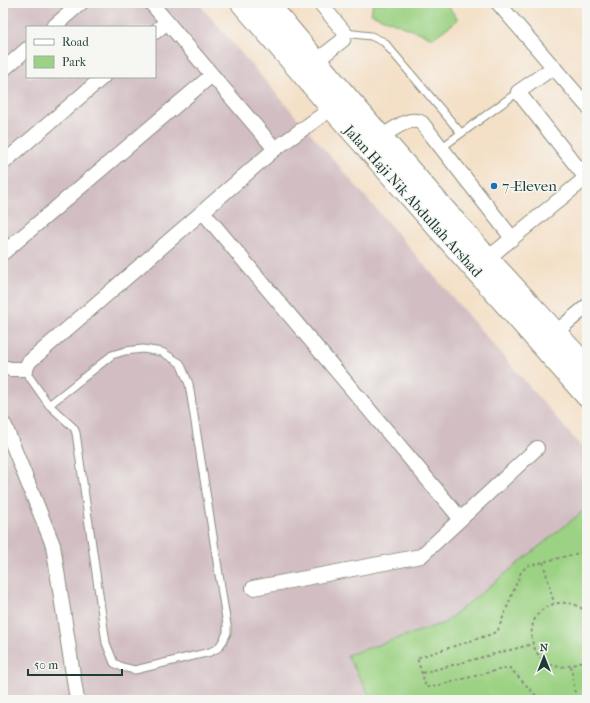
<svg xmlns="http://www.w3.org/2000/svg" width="590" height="703" font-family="'IM FELL French Canon',serif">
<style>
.industrial{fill:#d2bec2;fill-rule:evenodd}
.green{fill:#9cd283;stroke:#5e885c}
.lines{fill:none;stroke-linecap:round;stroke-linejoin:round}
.service-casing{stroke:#8a8e7e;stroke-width:9}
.minor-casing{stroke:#8a8e7e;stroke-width:16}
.primary-casing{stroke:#8a8e7e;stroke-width:24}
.path{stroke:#8a8e7e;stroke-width:2;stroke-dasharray:3 3;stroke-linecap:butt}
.service{stroke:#fff;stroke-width:7}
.minor{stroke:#fff;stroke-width:14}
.primary{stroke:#fff;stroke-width:22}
.poi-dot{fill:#1f6fb2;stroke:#f6f6f2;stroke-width:1.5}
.labels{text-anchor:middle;stroke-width:3;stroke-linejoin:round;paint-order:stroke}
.poi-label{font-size:15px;fill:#1f3d34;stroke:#f6f6f2;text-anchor:start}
.street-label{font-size:15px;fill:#1f3d34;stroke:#f6f6f2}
</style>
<rect width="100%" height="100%" fill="#f6f6f2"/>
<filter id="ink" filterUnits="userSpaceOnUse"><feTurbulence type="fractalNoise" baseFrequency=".025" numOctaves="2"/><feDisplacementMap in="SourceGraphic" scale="8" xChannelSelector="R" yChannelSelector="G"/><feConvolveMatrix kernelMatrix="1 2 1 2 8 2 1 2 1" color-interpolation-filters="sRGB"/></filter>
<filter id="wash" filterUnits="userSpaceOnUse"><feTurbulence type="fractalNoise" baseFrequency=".012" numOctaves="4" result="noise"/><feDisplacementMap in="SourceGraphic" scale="16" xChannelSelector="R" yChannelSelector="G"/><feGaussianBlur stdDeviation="0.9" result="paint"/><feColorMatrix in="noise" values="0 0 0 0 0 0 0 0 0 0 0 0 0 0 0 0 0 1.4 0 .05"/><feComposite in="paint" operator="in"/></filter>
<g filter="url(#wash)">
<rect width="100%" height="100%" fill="#f4e0c7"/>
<path class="industrial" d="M3 3H198L587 453V700H3ZM27 27H155V77H27Z"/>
<g class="green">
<polygon points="373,3 446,3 458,20 433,38 371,14"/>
<polygon points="587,508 587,700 372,700 347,655 444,623"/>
</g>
</g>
<g filter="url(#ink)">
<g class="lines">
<defs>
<g id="service">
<polyline points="345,33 371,36 384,42 461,133"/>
<polyline points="441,148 518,92"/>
<polyline points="26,369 28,375 49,405 74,428 76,433 106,643 114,663 122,667 135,670 210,652 218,648 223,641 227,633 227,625 189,384 180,363 162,352 143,349 125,351 112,355 49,405"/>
</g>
<g id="minor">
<polyline points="151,3 275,149"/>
<polyline points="498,3 587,106"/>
<polyline points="53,27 81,3"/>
<polyline points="155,32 167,22"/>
<polyline points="316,61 343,40 345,33 320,3"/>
<polyline points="554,67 518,92 586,178"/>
<polyline points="3,70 27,49"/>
<path d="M381 137C393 130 409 115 422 123L512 238"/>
<polyline points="3,163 103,77"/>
<polyline points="203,212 460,518"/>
<polyline points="3,253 212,75"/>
<polyline points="487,259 587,177"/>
<polyline points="556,332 587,306"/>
<polyline points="3,367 11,369 26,369 29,362 275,149 332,108"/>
<polyline points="3,424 5,426 53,545 77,700"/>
<polyline points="253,588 421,556 537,448"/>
</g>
<g id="primary">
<polyline points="242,3 332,108 587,396"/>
<path d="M267 3C339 89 412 174 487 258 520 295 554 330 587 368"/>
</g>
</defs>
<use href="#service" class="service-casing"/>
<use href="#minor" class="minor-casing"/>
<use href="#primary" class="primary-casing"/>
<g class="path">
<polyline points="543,562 554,603"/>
<path d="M587 613C580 605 569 602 559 603 516 608 527 674 568 666 576 665 582 662 587 656"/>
<polyline points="571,666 576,700"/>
<polyline points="422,673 533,644"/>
<polyline points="540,700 510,668 506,668 432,687 426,687 417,658 492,634 498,630 521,572 527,566 587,551"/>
</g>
<use href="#service" class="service"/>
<use href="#minor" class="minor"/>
<use href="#primary" class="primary"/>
</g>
</g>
<circle class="poi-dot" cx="494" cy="186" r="4"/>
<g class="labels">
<g class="poi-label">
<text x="502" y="191">7-Eleven</text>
</g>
<g class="street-label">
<text transform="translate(413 201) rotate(48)" y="5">Jalan Haji Nik Abdullah Arshad</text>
</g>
</g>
<rect width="590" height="703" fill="none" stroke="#f6f6f2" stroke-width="16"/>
<rect x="26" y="26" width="130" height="52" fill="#f6f6f2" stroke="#a0aca6"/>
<rect x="34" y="39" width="20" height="6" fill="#ffffff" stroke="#a0aca6"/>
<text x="62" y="46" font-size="12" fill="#1f3d34">Road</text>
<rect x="34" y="56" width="20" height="12" fill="#9cd283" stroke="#a0aca6"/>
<text x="62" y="66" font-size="12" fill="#1f3d34">Park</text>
<g transform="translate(544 657)" stroke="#f6f6f2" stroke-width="3" paint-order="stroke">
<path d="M0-3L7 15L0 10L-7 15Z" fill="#1f3d34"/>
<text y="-6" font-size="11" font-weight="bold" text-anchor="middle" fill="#1f3d34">N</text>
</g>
<path d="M28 669v6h94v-6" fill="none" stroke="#1f3d34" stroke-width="2"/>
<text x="34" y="669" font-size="12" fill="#1f3d34" stroke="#f6f6f2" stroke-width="3" paint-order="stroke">50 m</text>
</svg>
